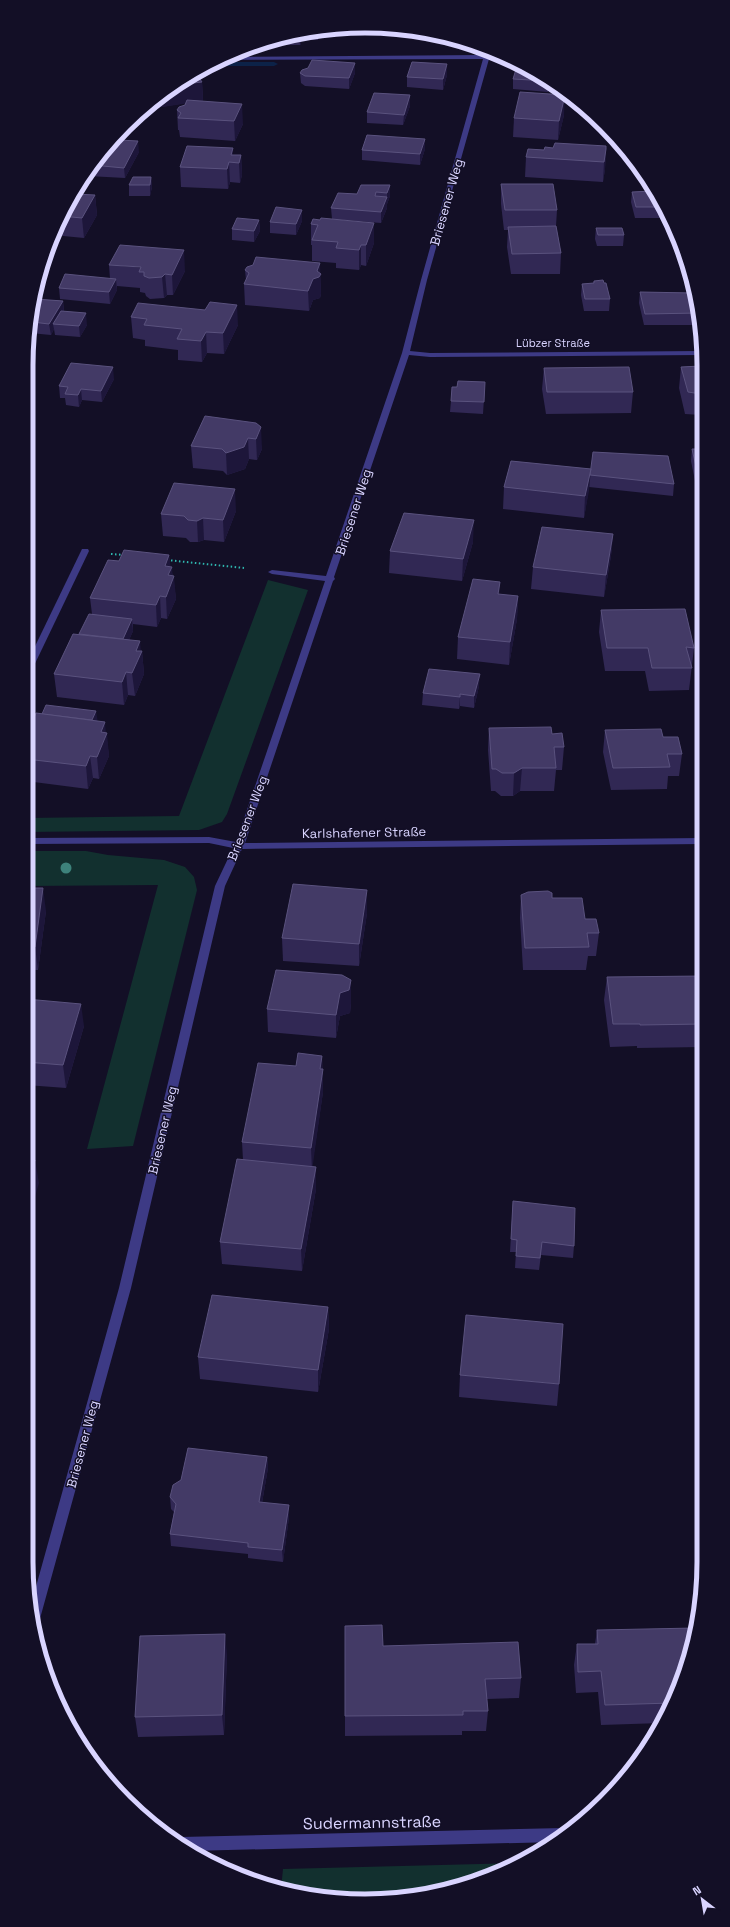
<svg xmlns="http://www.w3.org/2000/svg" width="730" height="1927" font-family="'Space Grotesk',sans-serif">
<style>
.green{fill:#12302f}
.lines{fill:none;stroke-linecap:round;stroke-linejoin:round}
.stream{fill:#0c2248;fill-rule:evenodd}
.path{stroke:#2fb8b0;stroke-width:2;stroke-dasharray:1.5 2.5;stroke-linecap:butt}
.minor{fill:#3d3a85;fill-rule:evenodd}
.tree{fill:#3d827b}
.wall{fill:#312854}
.shaded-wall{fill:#1d163a}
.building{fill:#433a66;stroke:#5a527e}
.labels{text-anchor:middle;stroke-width:3;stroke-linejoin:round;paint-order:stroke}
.far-street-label{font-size:11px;fill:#d9d4ff;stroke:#130f26}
.street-label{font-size:13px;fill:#d9d4ff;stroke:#130f26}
.near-street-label{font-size:16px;fill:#d9d4ff;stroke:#130f26}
.rim{fill:none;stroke:#d9d4ff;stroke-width:5}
</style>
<rect width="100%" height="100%" fill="#130f26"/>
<g class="green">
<polygon points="268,580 308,590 227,814 222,822 199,830 26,832 26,818 179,816"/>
<polygon points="26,851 86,851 108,855 164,860 185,867 194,877 197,890 133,1146 87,1149 158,885 26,886"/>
<polygon points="518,1863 495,1875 431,1894 321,1898 281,1889 283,1869"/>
</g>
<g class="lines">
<polygon class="stream" points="217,62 274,62 278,64 274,66 214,66 213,63"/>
<g class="path">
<polyline points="111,554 124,555"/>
<polyline points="167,560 244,568"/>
</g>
<g class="minor">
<polygon points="486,52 498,58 489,59 427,280 410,351 430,353 701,351 701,355 430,357 409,355 334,577 335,579 333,581 245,843 702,838 702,844 242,849 225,886 131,1288 41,1615 40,1619 36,1621 32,1601 119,1288 215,886 233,848 209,843 26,844 26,838 209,837 236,842 325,581 272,574 268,572 272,570 326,576 402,353 421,280 483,59 221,60 227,57 484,55"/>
<polygon points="82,549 88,549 89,551 30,674 26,677 26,665"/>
<polygon points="563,1828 568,1830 555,1842 190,1851 176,1839 181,1837"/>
</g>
</g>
<circle class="tree" cx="66" cy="868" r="5.5"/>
<g class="wall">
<polygon points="318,30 318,40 301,40 301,45 254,45 256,44"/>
<polygon points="517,66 550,82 548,92 513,89 513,79"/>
<polygon points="195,72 202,82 203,101 243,124 235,141 180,137 179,130 178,130 177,110 185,105 186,103 142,110"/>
<polygon points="300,73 355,73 349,89 305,86 301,83"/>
<polygon points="447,75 443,90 407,87 407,77"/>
<polygon points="410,95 410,106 403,125 367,123 367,112"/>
<polygon points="564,115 558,140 513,137 514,118"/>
<polygon points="425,139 425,149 420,165 362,160 362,150"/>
<polygon points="606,146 605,169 603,182 525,177 526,157 553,148"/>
<polygon points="233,148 233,155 241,155 242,175 240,183 230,182 228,189 181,187 180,167"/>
<polygon points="139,152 125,178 88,176 88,172 92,165"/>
<polygon points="151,177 152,187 150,196 129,196 129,185"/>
<polygon points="501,184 557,210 556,226 561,253 560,274 511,274 507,247 508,230 504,230 501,204"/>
<polygon points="390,185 390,196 387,204 387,208 381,223 332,219 331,208 357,194"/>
<polygon points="653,191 669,215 670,218 635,218 631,202 632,192"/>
<polygon points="95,195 97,215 84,238 53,235 61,215"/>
<polygon points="313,219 374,243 366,266 361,265 359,270 336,268 336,263 312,261 312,245 311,245 311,224"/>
<polygon points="259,220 260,231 254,242 232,240 232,229"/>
<polygon points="302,221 296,235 270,233 270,222"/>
<polygon points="596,228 624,235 623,246 597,246 595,239"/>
<polygon points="109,265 185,271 173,295 167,295 164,298 150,299 146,296 145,293 140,292 140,288 117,286 117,290 110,304 60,299 59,288 110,279"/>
<polygon points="245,270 320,273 321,294 320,298 313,300 309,311 245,305 244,284 246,280"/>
<polygon points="594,281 610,299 609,311 584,311 581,295 582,284 593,283"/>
<polygon points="640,292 693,293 699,314 698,325 644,325 639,303"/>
<polygon points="35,299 63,301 64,311 87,325 80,337 55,335 54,329 51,335 30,333"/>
<polygon points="131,317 238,325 224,354 207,353 202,362 178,360 178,350 145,346 145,340 133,338"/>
<polygon points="701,366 701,415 685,414 679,388 681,367"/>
<polygon points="544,368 633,392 631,413 546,414 542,389"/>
<polygon points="114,379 102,402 82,400 79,407 66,405 65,398 60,398 59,386"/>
<polygon points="485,382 483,414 450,412 451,401 457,387"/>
<polygon points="256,423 262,449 257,460 249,459 245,469 227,475 223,471 193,468 191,446"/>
<polygon points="692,449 701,449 701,496 698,496 691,461"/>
<polygon points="511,461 674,484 673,496 589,487 584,518 503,509 504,487"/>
<polygon points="236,511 224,542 204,540 198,542 190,542 186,538 163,536 161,514"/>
<polygon points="613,534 611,556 604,597 531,589 533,567"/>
<polygon points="473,542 462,581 389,573 390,551"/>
<polygon points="169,555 170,567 173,576 176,599 167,619 161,618 157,627 133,624 133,631 129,640 140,651 142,651 144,674 135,696 128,695 124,705 57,697 54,674 92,614 90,598 119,561"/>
<polygon points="500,595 518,596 517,619 509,665 457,659 458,637"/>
<polygon points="601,610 694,648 689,690 649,691 645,671 605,671 599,632"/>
<polygon points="479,686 474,708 460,706 459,709 422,705 423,693"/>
<polygon points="97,721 106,733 109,756 99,779 93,778 88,789 26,781 26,735"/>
<polygon points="489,728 552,734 564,747 562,770 556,770 554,791 520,791 513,796 501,796 495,791 491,791 488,750"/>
<polygon points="605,730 663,737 682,754 679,776 668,776 667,789 611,790 603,752"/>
<polygon points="26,888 46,911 38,970 26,970"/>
<polygon points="521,895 552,898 599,933 596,956 588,956 586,970 523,970 520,918"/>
<polygon points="367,913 359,966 283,961 282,938"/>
<polygon points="703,976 703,1047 637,1048 637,1046 610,1047 604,1000 607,977"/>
<polygon points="26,999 84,1026 66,1088 26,1085"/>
<polygon points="351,1003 350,1013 340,1016 336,1038 268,1032 267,1009"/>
<polygon points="322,1056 323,1092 312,1166 316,1167 316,1189 302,1271 222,1264 220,1242 243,1160 242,1142 296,1066"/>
<polygon points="513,1201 574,1246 573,1258 541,1255 539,1270 515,1268 516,1252 510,1252"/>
<polygon points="328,1307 329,1329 318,1392 200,1379 198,1357"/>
<polygon points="460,1375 559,1384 557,1406 459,1397"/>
<polygon points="267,1457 268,1468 262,1503 289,1517 283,1562 248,1558 248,1554 171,1546 170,1534 174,1512 171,1509 170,1497"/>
<polygon points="345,1626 383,1646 521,1678 519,1698 487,1699 488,1711 486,1731 462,1731 462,1735 345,1736"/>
<polygon points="597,1630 692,1650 669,1712 662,1723 601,1725 598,1692 576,1693 574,1665 577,1644 595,1644"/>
<polygon points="227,1654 224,1735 138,1737 135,1717"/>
</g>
<g class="shaded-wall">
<polygon points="301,33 301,45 300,45 299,34"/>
<polygon points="355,63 355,73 349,89 349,78"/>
<polygon points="447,64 447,75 443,90 443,79"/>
<polygon points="548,81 550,82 548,92"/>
<polygon points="202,82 203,101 142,110 176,85"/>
<polygon points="410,95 410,106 403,125 404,115"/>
<polygon points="565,95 564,115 558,140 559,121"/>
<polygon points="242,104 243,124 235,141 234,121"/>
<polygon points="425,139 425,149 420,165 420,154"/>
<polygon points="138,141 139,152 125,178 124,168"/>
<polygon points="233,148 233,163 231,155"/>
<polygon points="606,149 605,169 603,182 604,162"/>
<polygon points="241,155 242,175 240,183 239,163"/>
<polygon points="229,162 230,182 228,189 227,169"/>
<polygon points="151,177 152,187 150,196 150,185"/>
<polygon points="390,185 390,196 387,204 387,208 381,223 381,212 387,197 387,193"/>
<polygon points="95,195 97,215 84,238 82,218"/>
<polygon points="302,210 302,221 296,235 296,224"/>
<polygon points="259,220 260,231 254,242 254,231"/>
<polygon points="374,223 374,243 366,266 366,245"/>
<polygon points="361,245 361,265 359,270 359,250"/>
<polygon points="184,250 185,271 173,295 172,275"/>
<polygon points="320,263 321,294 320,298 313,300 309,311 308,291"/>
<polygon points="165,274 167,295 164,298 162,277"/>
<polygon points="116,279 117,290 110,304 109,292"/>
<polygon points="63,301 64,313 53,324 54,329 51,335 49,324"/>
<polygon points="237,305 238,325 224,354 223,333"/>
<polygon points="86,313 87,325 80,337 79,326"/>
<polygon points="206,332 207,353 202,362 201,341"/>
<polygon points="113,367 114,379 102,402 101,391"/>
<polygon points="81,389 82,400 79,407 78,395"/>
<polygon points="261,427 262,449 257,460 256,439"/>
<polygon points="248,438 249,459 245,469 227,475 226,453"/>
<polygon points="591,469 589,491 584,518 585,496"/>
<polygon points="235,489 236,511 224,542 223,520"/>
<polygon points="203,518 204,540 198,542 197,521"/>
<polygon points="474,520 473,542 462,581 463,559"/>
<polygon points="31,527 34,549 26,564 26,536"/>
<polygon points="613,534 611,556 604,597 606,575"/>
<polygon points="169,555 171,570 172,567 173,580 174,576 176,599 167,619 166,597 165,566"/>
<polygon points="500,582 499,604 498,594"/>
<polygon points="160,596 161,618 157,627 156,605"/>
<polygon points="518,596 517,619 509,665 510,642"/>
<polygon points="132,619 133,631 123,654 122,642"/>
<polygon points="140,641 141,653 142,651 144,674 135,696 132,673 136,651"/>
<polygon points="126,672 128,695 124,705 122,682"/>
<polygon points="480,674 479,686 474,708 474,696"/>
<polygon points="460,694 460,706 459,709 460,697"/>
<polygon points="96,711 98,723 91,723"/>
<polygon points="105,722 106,735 107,733 109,756 99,779 97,757 101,732"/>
<polygon points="90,756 93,778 88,789 86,766"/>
<polygon points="522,768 520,791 513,796 514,773"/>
<polygon points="43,888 46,911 38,970 35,947"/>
<polygon points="367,890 367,913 359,966 359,944"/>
<polygon points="351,980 351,1003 350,1013 340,1016 336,1038 336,1015 340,993"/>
<polygon points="81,1004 84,1026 66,1088 63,1065"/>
<polygon points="322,1056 323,1092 312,1171 311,1148 320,1069"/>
<polygon points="35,1160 39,1183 26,1228 26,1192"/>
<polygon points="316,1167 316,1189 302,1271 301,1249"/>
<polygon points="328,1307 329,1329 318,1392 318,1370"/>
<polygon points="267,1457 268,1468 260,1514 259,1502"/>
<polygon points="289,1505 289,1517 283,1562 282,1550"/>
<polygon points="225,1634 227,1654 224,1735 222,1715"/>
</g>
<g class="building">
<polygon points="312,60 355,63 349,78 305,76 300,73 302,70 308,68"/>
<polygon points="412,62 447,64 443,79 407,77"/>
<polygon points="517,66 548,81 513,79"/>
<polygon points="195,72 202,82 176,85"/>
<polygon points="520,92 565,95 559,121 514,118"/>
<polygon points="374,93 410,95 404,115 367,112"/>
<polygon points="187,100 242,104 234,121 178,118 181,113 177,110 179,107 185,105"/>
<polygon points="367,135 425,139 420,154 362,150"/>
<polygon points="119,140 138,141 124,168 92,165 96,158 105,149 113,150"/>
<polygon points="555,143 606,146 606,149 604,162 526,157 528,149 544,150 545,147 553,148"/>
<polygon points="187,146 233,148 231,155 241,155 239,163 229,162 227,169 180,167"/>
<polygon points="133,177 151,177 150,185 129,185"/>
<polygon points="501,184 553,184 557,210 505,210"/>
<polygon points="361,185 390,185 387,193 376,192 375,196 387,197 381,212 331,208 338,193 357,194"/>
<polygon points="653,191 664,207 636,207 632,192"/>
<polygon points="74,194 95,195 82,218 61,216"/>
<polygon points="276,207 302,210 296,224 270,222"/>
<polygon points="237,218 259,220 254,231 232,229"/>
<polygon points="321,218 374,223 366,245 361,245 359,250 336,248 338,242 312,240 318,225 311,224 313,219 320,220"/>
<polygon points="556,226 561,253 512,254 508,227"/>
<polygon points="596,228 622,228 624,235 598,235"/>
<polygon points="120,245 184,250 172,275 165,274 162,277 149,278 144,276 144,272 139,272 141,267 109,265"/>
<polygon points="256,257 320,263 317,271 321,274 319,277 313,279 308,291 244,284 249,273 245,270 247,267 253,265"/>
<polygon points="65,274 116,279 109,292 59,288"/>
<polygon points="603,280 604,283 606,283 610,299 585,299 582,284 594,283 594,281"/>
<polygon points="640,292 693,293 699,313 645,314"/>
<polygon points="35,299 63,301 49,324 32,322"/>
<polygon points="210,302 237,305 223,333 206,332 201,341 177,339 182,329 144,325 147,319 131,317 138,303 205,310"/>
<polygon points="61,311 86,313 79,326 53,324"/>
<polygon points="71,363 113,367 101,391 81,389 78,395 65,394 68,387 59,386"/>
<polygon points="701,366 701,394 688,392 681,367"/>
<polygon points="629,367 633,392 547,392 544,368"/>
<polygon points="458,381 485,382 484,402 451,401 452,387 457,387"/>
<polygon points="205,416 256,423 261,427 256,439 248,438 244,447 226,453 222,449 191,446"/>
<polygon points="692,449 701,449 701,484 700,484"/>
<polygon points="593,452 668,456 674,484 590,475"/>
<polygon points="511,461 591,469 585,496 504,487"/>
<polygon points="174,483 235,489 223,520 203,518 197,521 188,520 184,516 161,514"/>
<polygon points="404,513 474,520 463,559 390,551"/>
<polygon points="26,526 31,527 26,536"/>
<polygon points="542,527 613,534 606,575 533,567"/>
<polygon points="124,550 169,555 165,566 172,567 168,575 174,576 166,597 160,596 156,605 90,598 108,560 119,561"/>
<polygon points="473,579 500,582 498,594 518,596 510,642 458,637"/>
<polygon points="685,609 694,648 686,647 692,668 652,668 648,648 607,648 601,610"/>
<polygon points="89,614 132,619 123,639 79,634"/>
<polygon points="73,634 140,641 136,651 142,651 132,673 126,672 122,682 54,674"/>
<polygon points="429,669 480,674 474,696 460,694 460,697 423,693"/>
<polygon points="46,705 96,711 92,720 42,714"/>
<polygon points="36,713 105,722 101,732 107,733 97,757 90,756 86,766 26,759 26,735"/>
<polygon points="551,727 552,734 562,733 564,747 554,747 556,768 522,768 514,773 502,773 496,769 492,769 489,728"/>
<polygon points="661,729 663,737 678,737 682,754 667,754 670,767 613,768 605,730"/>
<polygon points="293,884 367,890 359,944 282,938"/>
<polygon points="26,888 43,888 35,947 26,947"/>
<polygon points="548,891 552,893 552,898 582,898 585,919 596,919 599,933 587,933 589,947 525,948 521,895 528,892"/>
<polygon points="276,970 342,975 351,980 349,990 340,993 336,1015 267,1009"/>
<polygon points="703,976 703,1024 640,1025 640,1024 613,1024 607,977"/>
<polygon points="26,999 81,1004 63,1065 26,1062"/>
<polygon points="298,1053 322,1056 320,1069 323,1069 311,1148 242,1142 258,1063 296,1066"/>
<polygon points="26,1159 35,1160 26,1192"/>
<polygon points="237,1159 316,1167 301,1249 220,1242"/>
<polygon points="513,1201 575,1208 574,1246 542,1242 540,1258 516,1256 517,1240 511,1239"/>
<polygon points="212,1295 328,1307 318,1370 198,1357"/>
<polygon points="466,1315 563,1324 559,1384 460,1375"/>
<polygon points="188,1448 267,1457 259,1502 289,1505 282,1550 248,1547 248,1543 170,1534 176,1504 170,1497 173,1485 181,1480"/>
<polygon points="382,1625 383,1646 518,1642 521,1678 485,1679 488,1711 463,1711 463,1715 345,1716 345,1626"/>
<polygon points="695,1628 692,1650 672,1703 605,1705 601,1671 578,1672 577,1644 598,1644 597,1630"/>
<polygon points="225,1634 222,1715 135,1717 140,1636"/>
</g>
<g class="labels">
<g class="far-street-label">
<text x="553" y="347">Lübzer Straße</text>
</g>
<g class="street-label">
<text transform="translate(446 202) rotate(-74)" y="5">Briesener Weg</text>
<text transform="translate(353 512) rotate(-72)" y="5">Briesener Weg</text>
<text transform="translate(247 818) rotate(-69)" y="5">Briesener Weg</text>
<text transform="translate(364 832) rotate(-1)" y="5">Karlshafener Straße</text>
<text transform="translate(162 1130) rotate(-77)" y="5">Briesener Weg</text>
<text transform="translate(82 1444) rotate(-75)" y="5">Briesener Weg</text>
</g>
<g class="near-street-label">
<text transform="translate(372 1822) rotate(-1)" y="6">Sudermannstraße</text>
</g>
</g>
<path d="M0 0H730V1927H0ZM365 33H365A332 332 0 0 1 697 365V1562A332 332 0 0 1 365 1894H365A332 332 0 0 1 33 1562V365A332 332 0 0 1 365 33Z" fill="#130f26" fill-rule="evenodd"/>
<path class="rim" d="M365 33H365A332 332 0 0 1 697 365V1562A332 332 0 0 1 365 1894H365A332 332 0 0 1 33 1562V365A332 332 0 0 1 365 33Z"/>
<g transform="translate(702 1899) rotate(329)" stroke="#130f26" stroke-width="3" paint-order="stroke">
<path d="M0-3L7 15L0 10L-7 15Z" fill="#d9d4ff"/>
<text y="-6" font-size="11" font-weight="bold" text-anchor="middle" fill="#d9d4ff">N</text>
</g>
</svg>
